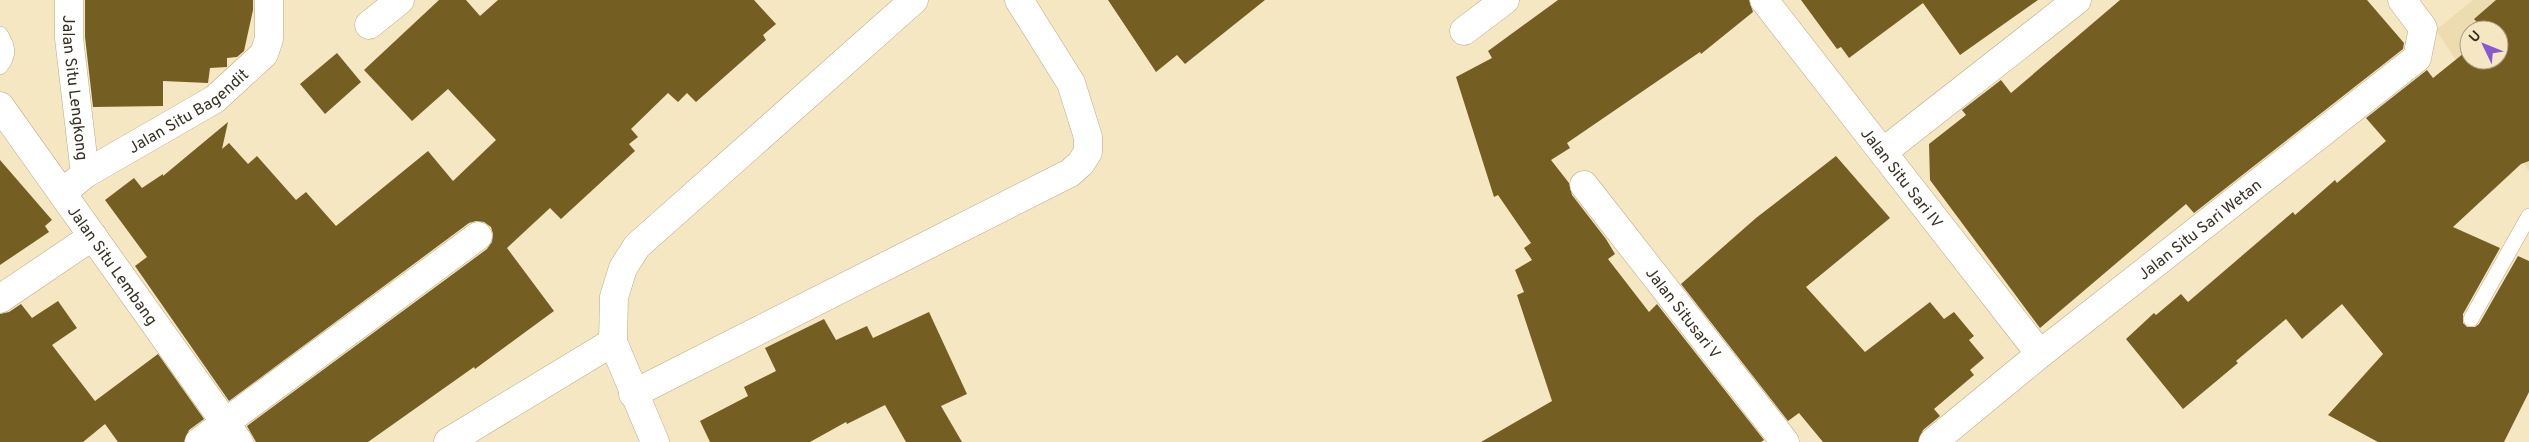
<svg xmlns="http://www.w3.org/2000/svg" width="2529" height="442" font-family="Overpass,sans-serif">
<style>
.built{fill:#eedcb1;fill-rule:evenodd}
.building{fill:#745e21}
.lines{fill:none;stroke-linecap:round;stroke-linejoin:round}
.lane-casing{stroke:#b8a987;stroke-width:16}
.street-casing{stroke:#b8a987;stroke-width:29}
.lane{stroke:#fff;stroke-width:15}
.street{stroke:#fff;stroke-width:28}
.labels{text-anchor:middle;stroke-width:5;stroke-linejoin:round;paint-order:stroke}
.street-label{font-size:16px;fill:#363022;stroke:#f6e7c3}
</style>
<rect width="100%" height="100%" fill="#f6e7c3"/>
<path class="built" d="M2473 0H2529V171L2436 30ZM2469 30H2499V60H2469Z"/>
<g class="building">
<polygon points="85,0 253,0 253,10 244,51 237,57 227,58 227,67 210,68 208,83 163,81 163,106 93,107 85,37"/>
<polygon points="439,0 466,0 480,16 498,0 754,0 776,24 763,35 766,40 696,102 687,93 678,102 668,93 631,129 638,137 629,144 635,151 561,219 550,208 507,248 554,311 475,369 474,367 368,442 256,442 247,426 487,249 492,242 493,234 491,227 484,222 476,221 469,223 229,401 135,266 147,257 105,200 134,178 142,188 163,174 163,176 228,122 222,149 229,143 248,164 257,156 296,200 306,192 336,226 428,151 453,181 496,140 448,89 412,121 364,70"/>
<polygon points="1108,0 1265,0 1185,64 1177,55 1156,72"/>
<polygon points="1558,0 1749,0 1753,12 1701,54 1700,52 1567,143 1570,148 1551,160 1569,183 1572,195 1606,239 1615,254 1608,259 1649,312 1657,304 1764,440 1761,442 1481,442 1552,401 1517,295 1524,292 1515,270 1532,260 1524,248 1531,243 1498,195 1494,197 1456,77 1492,58 1488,51"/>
<polygon points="1801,0 2038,0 1960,55 1923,3 1849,58 1841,47 1837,49"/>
<polygon points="2120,0 2367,0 2404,43 2403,49 2194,213 2186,204 2040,328 1930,180 1929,144 1966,115 1962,110 2001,80 2011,93"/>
<polygon points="2496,0 2529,0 2529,161 2521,164 2453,227 2500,248 2463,314 2463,323 2467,327 2475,327 2479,324 2518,256 2529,261 2529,392 2504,442 2378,442 2328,415 2383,354 2342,304 2302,339 2286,319 2236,361 2238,363 2183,409 2126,339 2154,313 2156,315 2181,294 2188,302 2293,212 2295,215 2335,180 2337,183 2386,141 2366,118 2427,70 2433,78 2469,49 2469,60 2499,60 2499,30 2484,30 2474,19"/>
<polygon points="337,53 361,82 325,114 300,84"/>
<polygon points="1836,156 1890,218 1806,287 1865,352 1930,302 1944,319 1954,312 1974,336 1969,340 1984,358 1970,370 1974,375 1934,409 1940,416 1923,430 1918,442 1823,442 1799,413 1788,421 1681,284 1756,218"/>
<polygon points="0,160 52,220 45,226 49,232 0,265"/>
<polygon points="58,301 77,328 52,345 95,401 158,354 204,419 189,430 184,442 118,442 105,424 83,442 0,442 0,314 9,312 21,304 32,318"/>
<polygon points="929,312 967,394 941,406 962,442 906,442 885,405 847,424 846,422 810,442 710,442 700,421 748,396 744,387 776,371 765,348 824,319 836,340 867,326 873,338"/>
</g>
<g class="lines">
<defs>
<g id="lane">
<path d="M0 34C8 46 10 55 0 67"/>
<polyline points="2471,319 2529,216"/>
</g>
<g id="street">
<path id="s1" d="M69 0V38L85 174"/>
<path id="s2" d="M1764 0 2040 354"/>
<polyline points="369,25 400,0"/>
<polyline points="1464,31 1505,0"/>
<path id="s3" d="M0 106 239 442"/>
<polyline points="1883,152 2077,0"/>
<path id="s4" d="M1584 185 1785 442"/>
<path id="s5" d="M62 193 85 174 215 99 264 54 269 39V0"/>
<polyline points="0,299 93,236"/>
<polyline points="633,394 1070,173 1081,163 1088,152 1088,137 1071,83 1019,0"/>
<polyline points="199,442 478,236"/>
<polyline points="448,442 613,342"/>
<polyline points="655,442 613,342 614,297 623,268 637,246 914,0"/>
<path id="s6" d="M1933 442 2040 354 2417 58 2423 28 2402 0"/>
</g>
</defs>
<use href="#lane" class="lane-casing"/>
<use href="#street" class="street-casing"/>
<use href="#lane" class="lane"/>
<use href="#street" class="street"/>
</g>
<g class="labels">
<g class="street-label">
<text dy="6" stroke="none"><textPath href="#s1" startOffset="88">Jalan Situ Lengkong</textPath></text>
<text dy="6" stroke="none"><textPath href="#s5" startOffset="151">Jalan Situ Bagendit</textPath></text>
<text dy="6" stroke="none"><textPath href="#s2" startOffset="225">Jalan Situ Sari IV</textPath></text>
<text dy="6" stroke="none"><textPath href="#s6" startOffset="341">Jalan Situ Sari Wetan</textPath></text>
<text dy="6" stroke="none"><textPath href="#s3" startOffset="195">Jalan Situ Lembang</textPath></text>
<text dy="6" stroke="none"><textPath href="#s4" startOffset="162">Jalan Situsari V</textPath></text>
</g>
</g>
<g transform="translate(2484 45) rotate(313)"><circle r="24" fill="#f6e7c3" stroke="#a99e83"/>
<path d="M0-4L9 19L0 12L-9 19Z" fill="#8659d2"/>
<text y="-8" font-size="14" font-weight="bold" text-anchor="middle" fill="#363022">U</text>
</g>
</svg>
